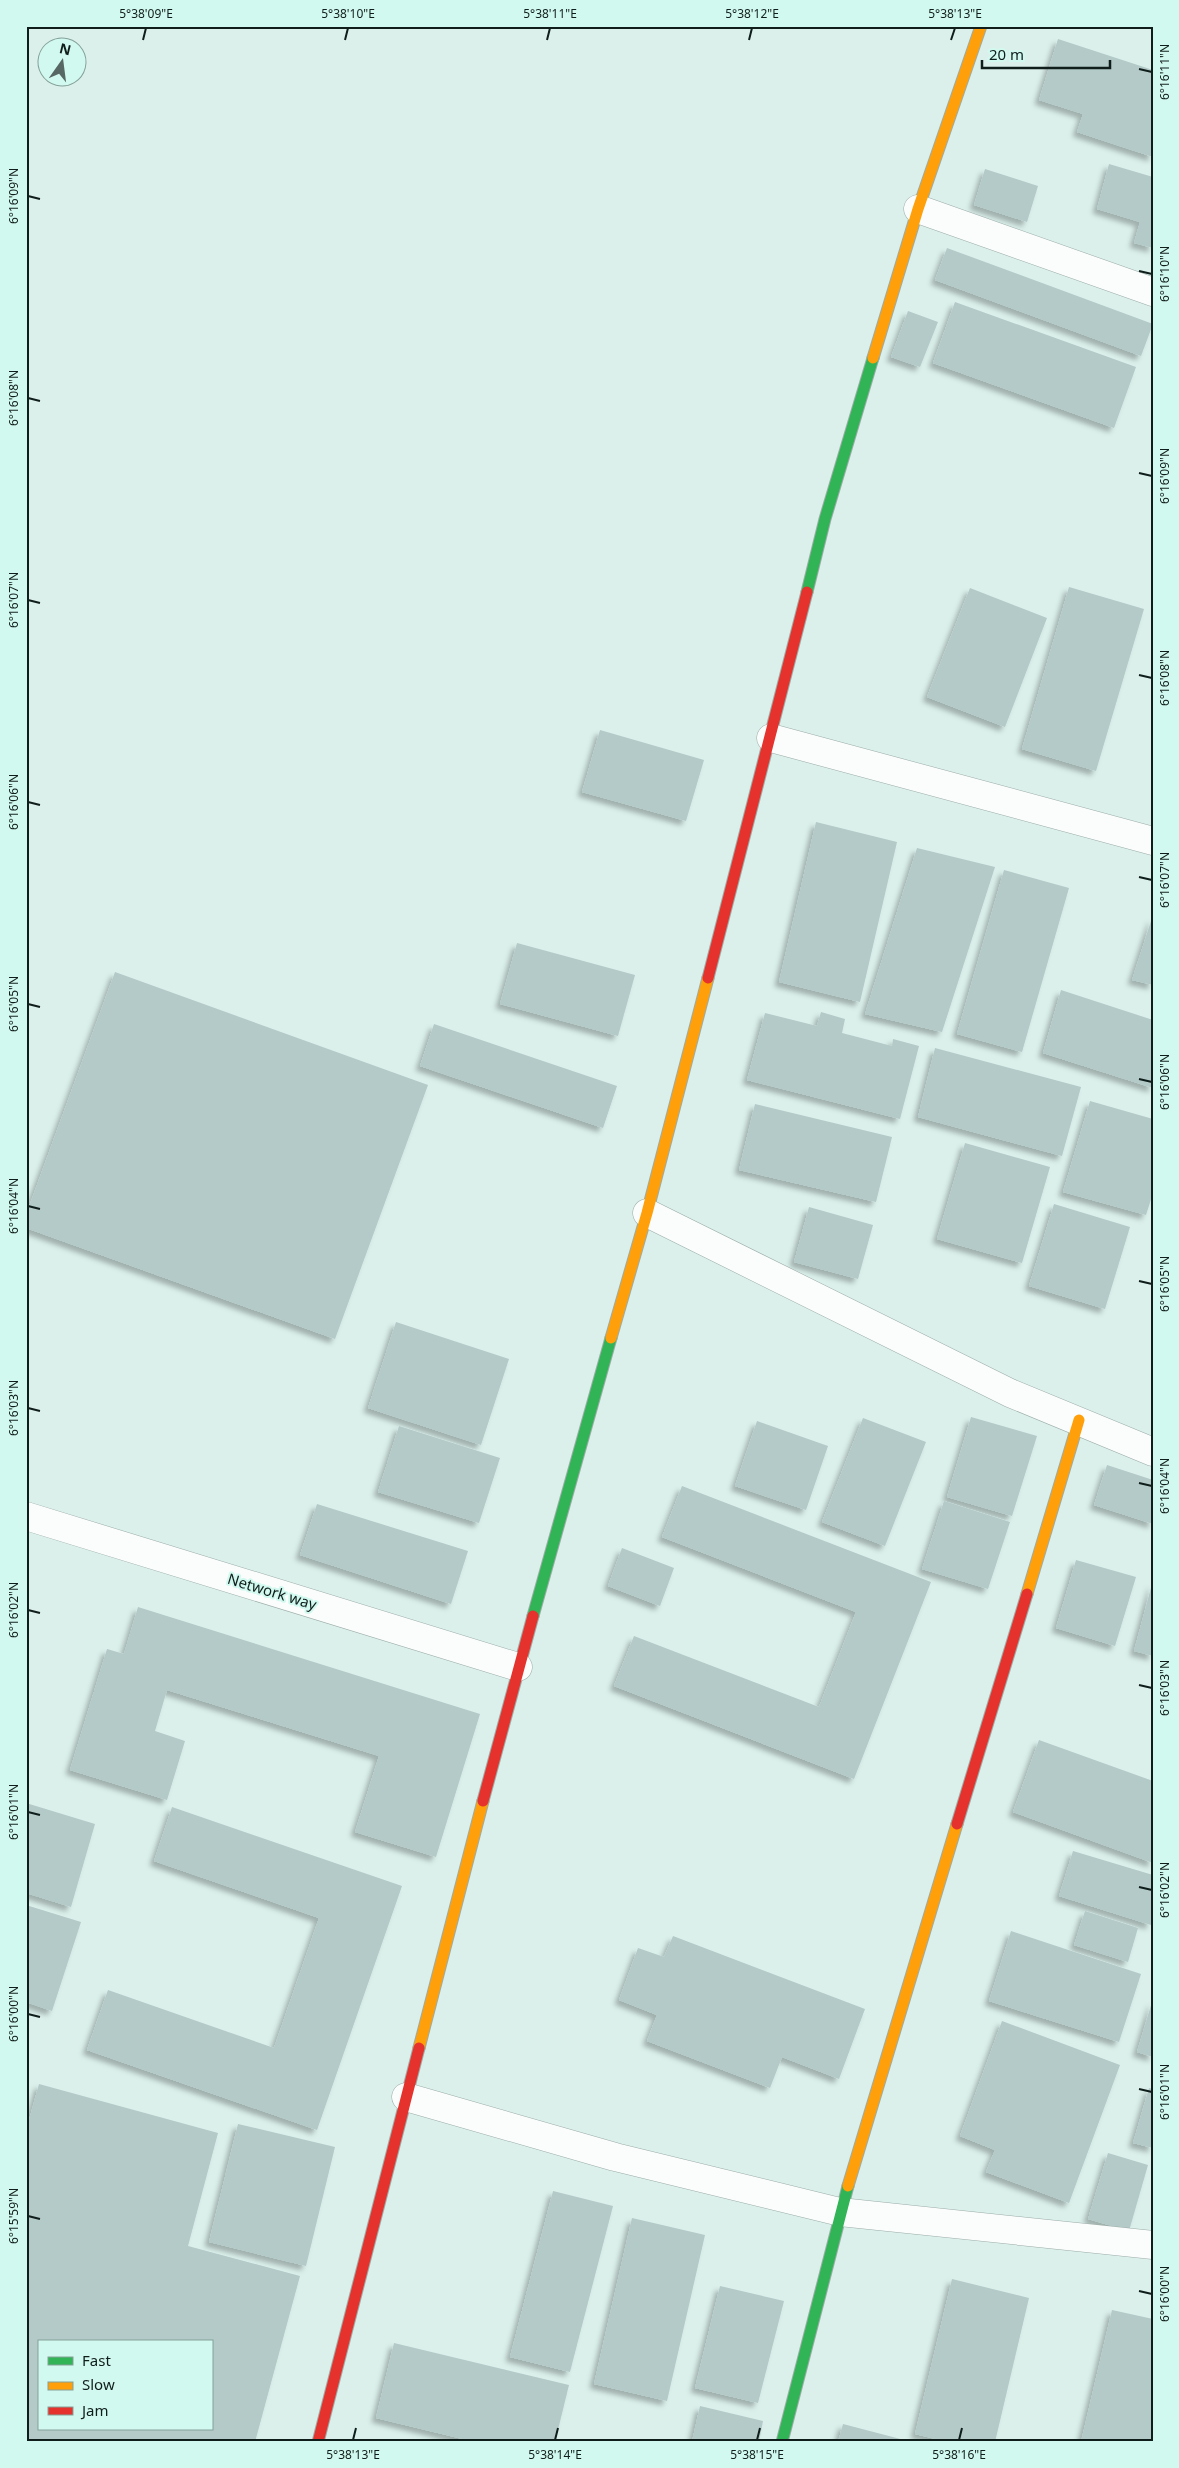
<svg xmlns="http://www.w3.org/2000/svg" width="1179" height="2468" font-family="'Noto Sans',sans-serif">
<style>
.building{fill:#b3cac8;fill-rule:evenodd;filter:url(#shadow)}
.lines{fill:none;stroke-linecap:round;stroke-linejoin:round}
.street-casing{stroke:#9caca8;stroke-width:29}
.fast-casing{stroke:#9caca8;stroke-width:13}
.slow-casing{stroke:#9caca8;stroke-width:13}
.jam-casing{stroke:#9caca8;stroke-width:13}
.street{stroke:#fafdfc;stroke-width:28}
.fast{stroke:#30b455;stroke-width:11}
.slow{stroke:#ff9f0a;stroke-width:11}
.jam{stroke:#e5322d;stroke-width:11}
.ticks{fill:none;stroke:#101e1b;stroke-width:2}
.labels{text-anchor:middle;stroke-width:4;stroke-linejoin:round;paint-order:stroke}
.street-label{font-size:15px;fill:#101e1b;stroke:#d2f9ef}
.neatline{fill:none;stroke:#101e1b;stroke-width:2}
.ticks-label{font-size:12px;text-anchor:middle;fill:#101e1b}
</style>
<defs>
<filter id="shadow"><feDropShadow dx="-4.5" dy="4.5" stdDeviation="2.5" flood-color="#0004"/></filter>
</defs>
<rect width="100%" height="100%" fill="#dbf0eb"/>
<g class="building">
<polygon points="1058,39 1153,70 1153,157 1077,132 1083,114 1039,100"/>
<polygon points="1109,164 1153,177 1153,248 1134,243 1140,222 1097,209"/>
<polygon points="985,169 1038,186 1027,222 974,205"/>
<polygon points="947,248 1153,324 1141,356 935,280"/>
<polygon points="955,302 1136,367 1114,428 933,363"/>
<polygon points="908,311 938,322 920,367 891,357"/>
<polygon points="1069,587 1144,609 1096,771 1022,749"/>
<polygon points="970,588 1047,618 1005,727 927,697"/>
<polygon points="600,730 704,760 686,821 582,792"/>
<polygon points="816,822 897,842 860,1002 779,982"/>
<polygon points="917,848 995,867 942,1032 865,1014"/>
<polygon points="1004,870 1069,888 1022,1052 957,1034"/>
<polygon points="1152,918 1153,918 1153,985 1132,980"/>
<polygon points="517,943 635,975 618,1036 500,1004"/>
<polygon points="115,972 428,1085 335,1339 26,1228 26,1215"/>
<polygon points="1061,990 1153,1020 1153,1088 1043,1053"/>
<polygon points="821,1012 845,1019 842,1033 892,1046 893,1039 919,1046 900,1119 747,1080 765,1013 817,1026"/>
<polygon points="434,1024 617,1086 603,1128 420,1066"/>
<polygon points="935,1048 1081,1087 1062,1156 918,1117"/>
<polygon points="1090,1101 1153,1119 1153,1193 1146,1215 1063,1192"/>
<polygon points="755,1104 892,1137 876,1202 739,1170"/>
<polygon points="965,1143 1050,1167 1022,1263 937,1239"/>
<polygon points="1054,1204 1130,1227 1105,1309 1029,1286"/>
<polygon points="809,1207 873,1225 858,1279 794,1262"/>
<polygon points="396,1322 509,1359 481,1445 368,1408"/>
<polygon points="971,1417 1037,1436 1012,1516 947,1497"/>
<polygon points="863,1418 926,1442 885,1546 822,1522"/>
<polygon points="757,1421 828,1446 806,1510 735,1486"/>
<polygon points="399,1426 500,1458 479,1523 378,1492"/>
<polygon points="1107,1465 1153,1480 1153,1524 1094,1505"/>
<polygon points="682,1486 931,1582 854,1779 614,1686 634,1636 819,1707 856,1612 662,1537"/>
<polygon points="944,1501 1010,1522 988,1589 922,1569"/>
<polygon points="317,1504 468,1551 451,1604 300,1555"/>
<polygon points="622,1548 674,1568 660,1606 608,1586"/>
<polygon points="1076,1560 1136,1577 1115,1646 1056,1628"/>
<polygon points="1152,1584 1153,1584 1153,1656 1134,1651"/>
<polygon points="138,1607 480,1714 436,1857 355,1832 379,1756 167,1690 155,1731 185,1741 167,1800 70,1770 107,1649 124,1654"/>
<polygon points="1039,1740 1153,1781 1153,1863 1013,1812"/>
<polygon points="26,1803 95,1824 71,1907 26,1893"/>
<polygon points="172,1807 402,1886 317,2130 87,2050 108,1990 274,2048 319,1918 154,1861"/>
<polygon points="1073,1851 1153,1875 1151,1925 1059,1896"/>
<polygon points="26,1905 81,1922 52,2011 26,2002"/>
<polygon points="1085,1911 1138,1928 1128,1962 1074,1945"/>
<polygon points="1011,1931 1141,1974 1119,2042 989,2001"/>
<polygon points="673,1936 865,2009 839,2079 782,2057 770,2088 647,2041 657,2015 619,2000 638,1948 664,1957"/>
<polygon points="1152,2002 1153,2002 1153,2057 1137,2052"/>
<polygon points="1002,2021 1120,2065 1069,2203 986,2172 995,2150 960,2136"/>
<path d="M39 2084 218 2133 188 2246 300 2276 255 2442H139L132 2440 131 2442H26V2131ZM39 2342H211V2429H39Z"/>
<polygon points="1149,2088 1153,2089 1153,2148 1133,2143"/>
<polygon points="238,2124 335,2147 306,2266 209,2242"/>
<polygon points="1108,2153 1148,2165 1129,2231 1088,2219"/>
<polygon points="553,2191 613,2206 570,2372 510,2357"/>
<polygon points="632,2218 705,2235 667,2401 594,2384"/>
<polygon points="952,2279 1029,2298 995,2442 948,2442 915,2434"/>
<polygon points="720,2286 784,2301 758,2403 695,2388"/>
<polygon points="1112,2310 1153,2319 1153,2442 1081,2442"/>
<polygon points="394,2343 569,2385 555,2442 475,2442 376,2418"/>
<polygon points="700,2406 763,2421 759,2442 692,2442"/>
<polygon points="843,2424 908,2441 908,2442 838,2442"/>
</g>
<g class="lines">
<defs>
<g id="street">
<polyline points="918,209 1153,292"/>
<polyline points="771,738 1153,841"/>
<polyline points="647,1213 1010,1393 1153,1452"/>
<polyline points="26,1516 518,1667"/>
<polyline points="406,2097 615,2157 840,2212 1153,2245"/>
</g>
<g id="fast">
<polyline points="807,592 825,519 873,358"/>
<polyline points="533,1616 611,1338"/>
<polyline points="782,2442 848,2186"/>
</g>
<g id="slow">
<polyline points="873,358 918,209 981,26"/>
<polyline points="611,1338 647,1213 708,978"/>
<polyline points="1027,1594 1079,1420"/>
<polyline points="419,2048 483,1801"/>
<polyline points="848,2186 957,1824"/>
</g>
<g id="jam">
<polyline points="708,978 807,592"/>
<polyline points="483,1801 533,1616"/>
<polyline points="957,1824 1027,1594"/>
<polyline points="318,2442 419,2048"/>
</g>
</defs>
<use href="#street" class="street-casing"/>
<use href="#fast" class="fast-casing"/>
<use href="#slow" class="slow-casing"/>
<use href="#jam" class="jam-casing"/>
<use href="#street" class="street"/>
<use href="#fast" class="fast"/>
<use href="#slow" class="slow"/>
<use href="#jam" class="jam"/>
</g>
<path class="ticks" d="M143 40 146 28M345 40 348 28M547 40 550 28M749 40 752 28M951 40 955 28M1139 69 1152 72M28 196 40 199M1139 271 1152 274M28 398 40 401M1139 473 1152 476M28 600 40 603M1139 675 1152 678M28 802 40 805M1139 877 1152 880M28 1004 40 1007M1139 1079 1152 1082M28 1206 40 1209M1139 1281 1152 1284M28 1408 40 1411M1139 1483 1152 1486M28 1610 40 1613M1139 1685 1152 1688M28 1812 40 1815M1139 1887 1152 1890M28 2014 40 2017M1139 2089 1152 2092M28 2216 40 2219M1139 2291 1152 2294M353 2440 356 2428M555 2440 558 2428M757 2440 760 2428M959 2440 962 2428"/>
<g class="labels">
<g class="street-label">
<text transform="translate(272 1592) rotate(17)" y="5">Network way</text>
</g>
</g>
<rect width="1179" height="2468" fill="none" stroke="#d2f9ef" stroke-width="55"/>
<rect x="38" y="2340" width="175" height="90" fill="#d2f9ef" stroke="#84a19a"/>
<rect x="48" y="2357" width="25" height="8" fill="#30b455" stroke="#84a19a"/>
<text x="82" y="2366" font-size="15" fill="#101e1b">Fast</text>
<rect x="48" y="2382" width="25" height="8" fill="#ff9f0a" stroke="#84a19a"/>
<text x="82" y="2390" font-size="15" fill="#101e1b">Slow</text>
<rect x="48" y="2407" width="25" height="8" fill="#e5322d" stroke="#84a19a"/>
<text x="82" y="2416" font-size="15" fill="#101e1b">Jam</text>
<g transform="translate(62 62) rotate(14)"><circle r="24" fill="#d2f9ef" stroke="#84a19a"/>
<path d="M0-4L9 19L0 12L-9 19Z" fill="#576864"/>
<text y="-8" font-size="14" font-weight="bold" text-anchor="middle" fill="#101e1b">N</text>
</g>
<path d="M982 60v8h128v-8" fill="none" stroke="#101e1b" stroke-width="2.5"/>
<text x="989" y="60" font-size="15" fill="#101e1b" stroke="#d2f9ef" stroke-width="4" paint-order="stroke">20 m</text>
<rect x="28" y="28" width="1124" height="2412" class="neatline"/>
<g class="ticks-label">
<text x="146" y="18">5°38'09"E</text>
<text x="348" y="18">5°38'10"E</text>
<text x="550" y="18">5°38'11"E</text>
<text x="752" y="18">5°38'12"E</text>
<text x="955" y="18">5°38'13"E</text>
<text transform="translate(1165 72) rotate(-90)" y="4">6°16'11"N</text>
<text transform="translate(14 196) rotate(-90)" y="4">6°16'09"N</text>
<text transform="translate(1165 274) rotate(-90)" y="4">6°16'10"N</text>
<text transform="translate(14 398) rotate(-90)" y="4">6°16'08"N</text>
<text transform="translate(1165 476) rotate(-90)" y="4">6°16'09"N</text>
<text transform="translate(14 600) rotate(-90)" y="4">6°16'07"N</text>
<text transform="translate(1165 678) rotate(-90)" y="4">6°16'08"N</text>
<text transform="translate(14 802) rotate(-90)" y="4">6°16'06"N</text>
<text transform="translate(1165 880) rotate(-90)" y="4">6°16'07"N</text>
<text transform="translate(14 1004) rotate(-90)" y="4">6°16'05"N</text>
<text transform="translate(1165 1082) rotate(-90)" y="4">6°16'06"N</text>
<text transform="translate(14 1206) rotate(-90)" y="4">6°16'04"N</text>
<text transform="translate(1165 1284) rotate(-90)" y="4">6°16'05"N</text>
<text transform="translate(14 1408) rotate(-90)" y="4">6°16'03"N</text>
<text transform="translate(1165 1486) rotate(-90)" y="4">6°16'04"N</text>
<text transform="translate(14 1610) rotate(-90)" y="4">6°16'02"N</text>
<text transform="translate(1165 1688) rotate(-90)" y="4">6°16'03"N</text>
<text transform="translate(14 1812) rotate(-90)" y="4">6°16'01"N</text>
<text transform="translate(1165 1890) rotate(-90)" y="4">6°16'02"N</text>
<text transform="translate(14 2014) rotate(-90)" y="4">6°16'00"N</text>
<text transform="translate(1165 2092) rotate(-90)" y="4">6°16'01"N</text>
<text transform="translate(14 2216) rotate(-90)" y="4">6°15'59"N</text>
<text transform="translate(1165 2294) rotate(-90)" y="4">6°16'00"N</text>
<text x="353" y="2459">5°38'13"E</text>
<text x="555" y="2459">5°38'14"E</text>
<text x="757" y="2459">5°38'15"E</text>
<text x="959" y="2459">5°38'16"E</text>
</g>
</svg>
